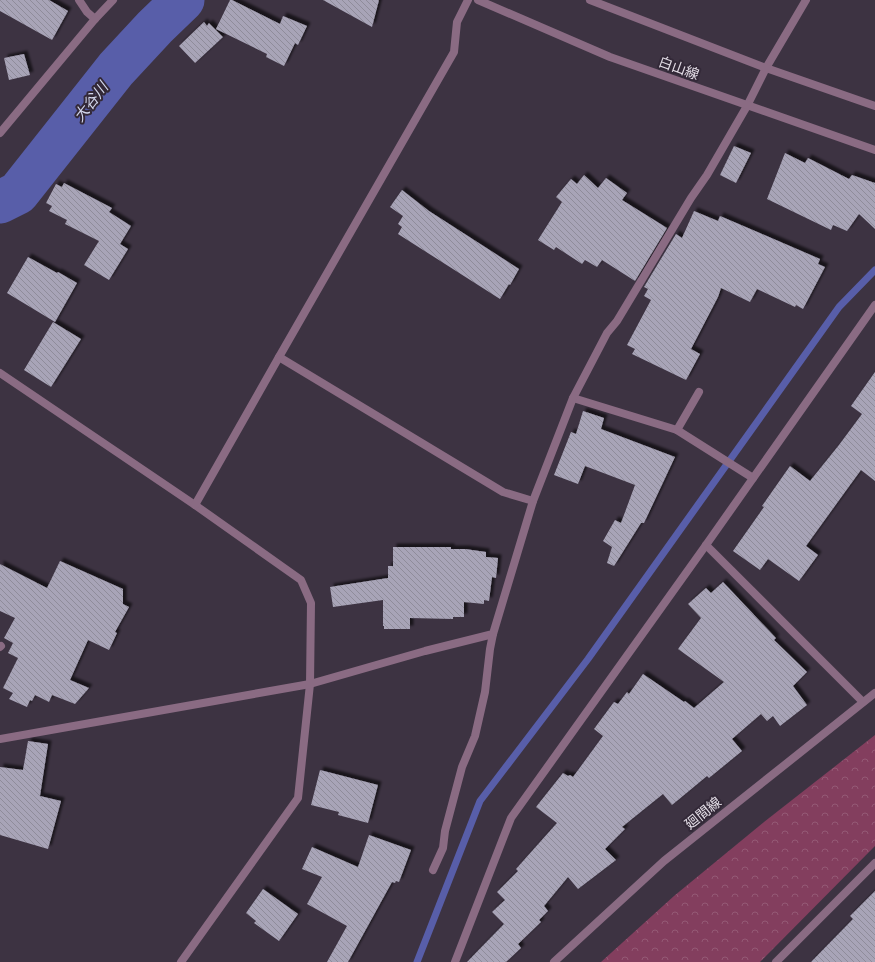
<svg xmlns="http://www.w3.org/2000/svg" width="875" height="962" font-family="'PT Serif','Noto Sans JP',serif">
<style>
.forest{fill:url(#forest-crowns)}
.lines{fill:none;stroke-linecap:round;stroke-linejoin:round}
.stream{stroke:#585ea9;stroke-width:7}
.river{stroke:#585ea9;stroke-width:43}
.building{fill:url(#building-back-hatch);filter:url(#shadow)}
.minor{stroke:#8a6b83;stroke-width:8}
.tertiary{stroke:#8a6b83;stroke-width:8}
.labels{text-anchor:middle;stroke-width:4;stroke-linejoin:round;paint-order:stroke}
.street-label{font-size:14px;fill:#e4dee7;stroke:#332938}
.water-label{font-size:15px;font-style:italic;fill:#d3d7ec;stroke:#332938}
</style>
<defs>
<pattern id="forest-crowns" width="20" height="18" patternUnits="userSpaceOnUse"><rect width="20" height="18" fill="#833e5e"/><path d="M2 6a3 3 0 1 1 6 0M12 15a3 3 0 1 1 6 0" fill="none" stroke="#945975"/></pattern>
<pattern id="building-back-hatch" width="6" height="6" patternUnits="userSpaceOnUse"><rect width="6" height="6" fill="#a8a4b7"/><path d="M-1 5l2 2M0 0l6 6M5-1l2 2" fill="none" stroke="#8f8c9a"/></pattern>
<filter id="shadow"><feDropShadow dx="3.5" dy="-3.5" stdDeviation="1" flood-color="#0009"/></filter>
</defs>
<rect width="100%" height="100%" fill="#3d3342"/>
<polygon class="forest" points="875,735 875,846 760,962 601,962 674,896 764,822"/>
<g class="lines">
<polyline class="stream" points="417,962 480,801 588,659 839,307 875,270"/>
<polyline class="river" points="0,202 18,193 116,69 155,27 183,0"/>
</g>
<g class="building">
<polygon points="0,0 49,0 68,11 52,40 0,11"/>
<polygon points="230,0 232,0 280,24 283,16 307,26 298,45 295,43 284,66 266,57 267,54 216,29"/>
<polygon points="323,0 379,0 372,27"/>
<polygon points="204,22 207,26 209,23 223,37 195,63 179,46"/>
<polygon points="24,54 30,75 9,80 4,58"/>
<polygon points="734,146 751,153 736,183 720,175"/>
<polygon points="785,153 805,163 808,158 849,179 852,175 875,183 875,229 859,214 847,231 833,225 831,230 767,199"/>
<polygon points="584,175 598,188 606,178 627,193 622,200 667,228 635,281 602,260 597,267 585,260 582,264 556,247 554,250 538,240 562,202 556,197 571,179 577,184"/>
<polygon points="64,183 112,208 109,212 131,226 120,244 128,249 109,280 84,265 99,241 65,224 67,220 49,211 52,206 46,203 56,184 62,187"/>
<polygon points="402,190 429,211 519,269 510,285 509,284 500,299 398,234 402,227 398,224 403,216 390,207"/>
<polygon points="694,211 718,221 720,216 820,259 818,264 825,267 803,309 796,305 795,307 757,289 750,302 721,288 718,297 691,349 700,354 686,380 632,354 635,349 627,345 651,300 644,296 648,289 644,287 676,234 682,238"/>
<polygon points="28,257 57,273 58,272 77,283 55,322 7,293"/>
<polygon points="53,322 81,339 51,387 24,370"/>
<polygon points="875,372 875,481 861,470 845,492 806,546 818,555 799,581 768,559 760,570 733,551 764,507 762,506 790,466 810,481 839,445 862,414 851,406"/>
<polygon points="583,411 604,418 601,429 675,457 644,523 641,523 614,566 607,563 612,547 603,541 615,520 621,523 635,485 585,466 578,484 554,475 571,432 576,434"/>
<polygon points="393,547 451,547 451,549 465,549 486,552 486,557 498,558 496,578 492,577 489,601 484,600 484,604 464,602 464,617 453,617 453,619 410,618 410,629 384,629 384,626 383,626 383,600 333,607 330,587 388,578 388,566 393,566"/>
<polygon points="60,561 123,589 123,604 129,607 115,632 117,633 109,650 88,640 70,680 89,688 75,704 52,695 49,702 35,695 32,701 30,700 27,707 9,699 13,693 3,688 18,658 8,653 13,643 4,638 15,618 0,611 0,564 47,588"/>
<polygon points="723,582 776,638 774,640 807,672 793,686 807,705 780,726 773,716 767,721 761,714 732,739 742,751 709,778 707,776 672,805 663,794 622,827 625,829 605,849 616,860 578,889 568,877 544,906 548,911 539,920 541,922 518,944 521,948 506,962 467,962 504,924 492,912 505,900 497,892 518,871 516,869 557,823 536,807 563,773 568,776 570,775 573,777 603,736 594,729 614,702 618,704 627,692 629,694 643,674 684,702 685,701 694,708 724,682 678,649 701,618 688,604 706,588 711,593"/>
<polygon points="28,741 48,744 40,796 61,801 48,849 0,835 0,767 23,770"/>
<polygon points="320,770 378,785 368,823 338,815 339,812 311,805"/>
<polygon points="369,835 411,850 399,882 396,881 395,883 392,882 348,962 327,962 347,926 307,904 322,877 302,869 312,847 358,867"/>
<polygon points="263,889 298,914 279,941 254,923 256,921 246,913"/>
<polygon points="875,891 875,962 811,962 853,919 850,916"/>
</g>
<g class="lines">
<g class="minor">
<polyline points="79,0 87,12 95,19"/>
<polyline points="0,133 95,19 113,0"/>
<polyline points="279,357 503,492 533,501"/>
<polyline points="0,373 195,505 301,580 311,603 310,684 298,798 181,962"/>
<polyline points="573,398 677,430 753,478"/>
<polyline points="677,430 699,392"/>
<polyline points="195,505 279,357 454,52 457,22 468,0"/>
<polyline points="706,545 863,702"/>
<polyline points="0,647 1,646"/>
<polyline points="0,739 310,684 425,651 493,634 533,501 573,398 607,333 617,321 691,198 707,175 747,106 766,68 806,0"/>
<polyline points="433,870 443,848 445,831 462,767 475,736 485,692 490,649 493,634"/>
<polyline points="455,962 511,818 706,545 875,305"/>
<polyline points="776,962 875,863"/>
</g>
<g class="tertiary">
<polyline points="478,0 610,57 875,150"/>
<polyline points="590,0 766,68 875,106"/>
<polyline points="554,962 664,861 875,693"/>
</g>
</g>
<g class="labels">
<g class="street-label">
<text transform="translate(679 68) rotate(20)" y="5">白山線</text>
<text transform="translate(703 813) rotate(-39)" y="5">廻間線</text>
</g>
<g class="water-label">
<text transform="translate(91 102) rotate(-52)" y="5">大谷川</text>
</g>
</g>
</svg>
